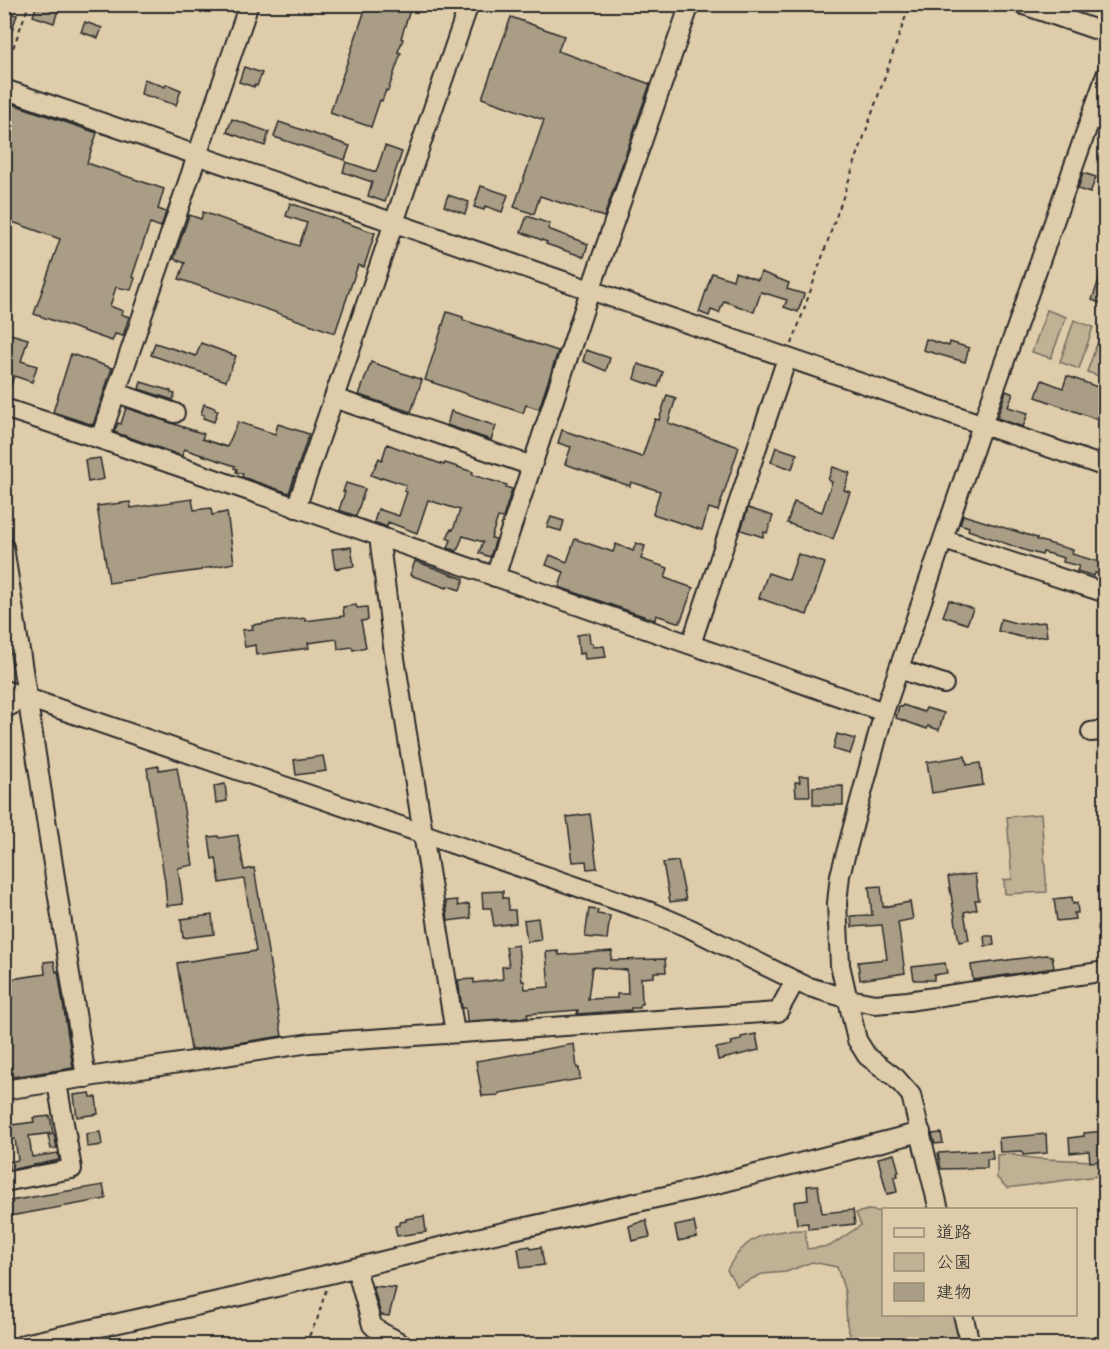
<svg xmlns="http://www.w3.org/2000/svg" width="1110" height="1349" font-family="'Indie Flower','Klee One',sans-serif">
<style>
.green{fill:#c0b195;stroke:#766e60;stroke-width:1.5}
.building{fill:#a99d85;stroke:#2b2b2b;stroke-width:1.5;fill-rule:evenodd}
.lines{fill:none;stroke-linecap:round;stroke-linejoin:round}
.minor-casing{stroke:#2b2b2b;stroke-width:22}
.path{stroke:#2b2b2b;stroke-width:2;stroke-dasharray:4.5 4.5;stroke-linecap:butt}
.minor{stroke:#deccaa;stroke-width:18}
</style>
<rect width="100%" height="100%" fill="#deccaa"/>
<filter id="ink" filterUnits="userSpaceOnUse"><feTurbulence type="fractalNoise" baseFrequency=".0167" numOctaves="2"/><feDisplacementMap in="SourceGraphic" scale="12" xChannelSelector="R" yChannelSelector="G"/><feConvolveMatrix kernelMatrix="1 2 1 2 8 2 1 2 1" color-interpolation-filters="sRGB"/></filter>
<g filter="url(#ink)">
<g class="green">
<polygon points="1047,310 1066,317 1051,358 1032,352"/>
<polygon points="1074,320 1093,327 1079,369 1060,362"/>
<polygon points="1102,330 1105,331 1105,378 1087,372"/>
<polygon points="1041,814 1047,892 1005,894 1004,880 1012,879 1007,817"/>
<path d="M1010 1154C1040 1162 1071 1158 1101 1162L1105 1155V1175L1007 1188 997 1178V1155Z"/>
<path d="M868 1210 883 1212 884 1314 953 1315 960 1344H853L847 1325 845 1292 837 1267 812 1262 786 1272 762 1274 737 1286 727 1270C745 1235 768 1230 805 1230L807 1249 830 1246 861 1225 856 1213Z"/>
</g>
<g class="building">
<polygon points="37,4 60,4 54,23 33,16"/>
<polygon points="367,4 412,4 401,38 403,39 398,52 401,53 388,91 386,90 382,101 380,100 371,127 330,113"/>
<polygon points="4,11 17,15 6,48 4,48"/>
<polygon points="511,17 564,36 558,51 650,84 604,217 540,196 534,214 514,207 544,120 482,98"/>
<polygon points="85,22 102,28 98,38 81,32"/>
<polygon points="244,67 262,73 257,86 254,85 254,87 239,82"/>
<polygon points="144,79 165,87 166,84 181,90 176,105 141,94"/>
<polygon points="4,101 97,133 87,163 164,189 158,209 166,212 161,227 150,223 132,277 135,278 131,290 116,287 110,306 123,311 121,314 129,317 123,336 115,334 112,341 34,314 60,239 4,219"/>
<polygon points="232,119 269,132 265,146 227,132"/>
<polygon points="279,122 350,146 345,160 274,137"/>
<polygon points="385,146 402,152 385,202 368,196 372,182 343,172 346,162 376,172"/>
<polygon points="1083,173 1096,177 1090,193 1078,189"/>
<polygon points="481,186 508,195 502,212 485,206 484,210 474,207"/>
<polygon points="448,195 469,202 465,214 444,206"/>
<polygon points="290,203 375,233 364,267 358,265 335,333 179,279 185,263 174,259 189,215 201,219 203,212 299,246 307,223 286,216"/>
<polygon points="527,216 550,224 548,229 588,244 584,257 546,244 547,242 521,232"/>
<polygon points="1104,265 1106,266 1106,305 1092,300"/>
<polygon points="735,272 758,280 761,272 789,283 787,289 804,294 798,312 784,307 787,300 761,292 754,312 724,301 719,313 711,310 709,316 699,312 712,273 733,280"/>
<polygon points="447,312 463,317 463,320 558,351 539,409 526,405 523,413 425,380"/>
<polygon points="7,333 28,339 21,361 37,366 32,382 14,376 7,397 4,397 4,363 10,345 4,343"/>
<polygon points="926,339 949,346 950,342 969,348 965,362 923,350"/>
<polygon points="155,343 196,356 201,343 236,356 226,381 151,355"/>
<polygon points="586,350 610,358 606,371 583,361"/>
<polygon points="71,354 112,368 93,425 53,412"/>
<polygon points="371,362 422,380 411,412 359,395"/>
<polygon points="638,364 663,372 658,387 634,379"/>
<polygon points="1067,376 1106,390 1096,419 1036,397 1042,380 1063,388"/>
<polygon points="141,382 171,391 171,393 175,394 173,400 139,389"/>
<polygon points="1006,391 1013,394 1008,407 1028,413 1023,427 997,418"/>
<polygon points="667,395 676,398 668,423 739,447 718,511 709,508 702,530 653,514 660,491 631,482 630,486 565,464 571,447 558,443 562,430 642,457 655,419 659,420"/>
<polygon points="204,404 215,408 215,410 218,410 214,422 203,418 204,415 201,414"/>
<polygon points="126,408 204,434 202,439 227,447 238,422 275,434 278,424 309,434 289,493 242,477 243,474 236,472 237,469 234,468 235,466 184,449 182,456 114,432 118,423 121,424"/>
<polygon points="451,411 496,426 491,440 447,425"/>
<polygon points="387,444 444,465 445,463 473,472 472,475 507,485 506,487 512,489 503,518 498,517 491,538 496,539 490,557 479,553 483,542 463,536 457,551 448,548 451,540 447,538 451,529 453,530 460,510 428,500 417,533 388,522 387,527 374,522 378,509 399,516 407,492 404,491 406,485 382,477 381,479 371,475 379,458 382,460"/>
<polygon points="776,447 797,454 792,469 771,462"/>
<polygon points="100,458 104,479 88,482 85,460"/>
<polygon points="833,467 850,473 844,490 850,492 833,539 787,523 794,502 822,512 832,482 828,480"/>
<polygon points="346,483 365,489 356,516 339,510 345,492 343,492"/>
<polygon points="192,499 194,510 211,508 212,515 227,512 234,563 202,569 202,570 109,583 97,506 130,502 131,508"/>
<polygon points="748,508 773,516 767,533 764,532 763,537 741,530"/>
<polygon points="963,515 1028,535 1037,538 1037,540 1073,550 1072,554 1106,564 1106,576 1095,573 1094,576 1077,571 1079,566 1063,562 1064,558 1043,552 1042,555 1027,551 968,530 969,527 960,524"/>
<polygon points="551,517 564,521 561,531 547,527"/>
<polygon points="575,539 613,552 616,544 633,551 636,543 645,546 641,559 668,568 665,578 693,588 680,623 656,615 655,620 559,587 564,572 546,565 550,555 567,562"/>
<polygon points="351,547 354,566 335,569 332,549"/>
<polygon points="798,554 825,563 807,615 759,598 768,573 789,580"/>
<polygon points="415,561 464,579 460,590 448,586 447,588 410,575"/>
<polygon points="949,600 973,609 967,624 943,616"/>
<polygon points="356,605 357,608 367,607 368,620 361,621 366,647 353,650 352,647 338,649 337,639 308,643 309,648 256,655 255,645 245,647 242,630 253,629 252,625 305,618 305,621 344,616 343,607"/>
<polygon points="1001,619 1019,624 1045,622 1047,636 1025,638 998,631"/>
<polygon points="589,633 590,643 593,643 593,647 604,646 606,657 585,659 584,653 579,654 577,635"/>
<polygon points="903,705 924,712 926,708 944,713 939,730 928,726 927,729 896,718 899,706 902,707"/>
<polygon points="837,734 855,739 850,754 833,749"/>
<polygon points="323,756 326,771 296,775 294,760"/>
<polygon points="965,756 967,765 980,763 983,785 932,793 927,762"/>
<polygon points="159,766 159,770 177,767 193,865 178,868 183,904 167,906 165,882 147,768"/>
<polygon points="799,776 809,776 810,796 796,796 795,782 800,782"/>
<polygon points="225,784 227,801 216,803 214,786"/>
<polygon points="843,786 843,805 813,805 813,787"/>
<polygon points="590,814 597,868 587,869 586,861 573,862 567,817"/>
<polygon points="238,835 244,870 254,868 282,1036 191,1050 177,963 256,951 244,879 220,883 216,858 212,859 209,837 218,836 219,838"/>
<polygon points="678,861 686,900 670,902 663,863"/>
<polygon points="975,874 979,900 975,900 977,909 964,912 969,940 959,942 948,877"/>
<polygon points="881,886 883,907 910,902 913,919 898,922 905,973 860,980 858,962 887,959 882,925 852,927 851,916 872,915 869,887"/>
<polygon points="503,891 503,898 508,898 509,910 515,910 516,923 494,926 491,908 483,908 482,892"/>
<polygon points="1072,897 1073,904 1077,903 1078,913 1074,913 1075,919 1057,921 1054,899"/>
<polygon points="457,900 458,906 469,904 471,918 448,921 446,901"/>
<polygon points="589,909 598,910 597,914 610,916 607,939 585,937"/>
<polygon points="212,915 214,934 183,938 181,919"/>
<polygon points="538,918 541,940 527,942 524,920"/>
<polygon points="984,936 993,936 994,945 985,946"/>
<path d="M518 945 522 981H524L525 989 549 987 546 952 558 951 559 955 612 951 611 960 665 959 666 972H654V977L641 978 642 1004H640V1008H631V1010L577 1014 578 1010 527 1014 528 1017 524 1018 467 1021 466 1008H462L458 980 474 979V983L503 979 502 967 509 966 506 947ZM592 967 627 970 628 994H617V998L588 999Z"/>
<polygon points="1046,955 1052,956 1054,968 973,980 971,965"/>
<polygon points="54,961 56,972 58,971 73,1068 12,1077 10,1062 4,1062 4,980 45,974 44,962"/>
<polygon points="945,963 947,973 934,975 934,980 914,980 912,967"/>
<polygon points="756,1034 759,1050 718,1060 716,1048 732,1045 731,1042 741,1040 741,1037"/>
<polygon points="574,1044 577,1068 579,1068 580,1079 499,1093 500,1095 482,1096 476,1061"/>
<polygon points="90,1093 91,1097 96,1097 98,1114 77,1117 74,1095"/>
<polygon points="50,1116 53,1133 29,1136 32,1157 58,1153 59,1160 9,1170 8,1162 18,1160 15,1139 4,1140 4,1126 34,1122 33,1118"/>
<polygon points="1106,1131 1106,1151 1100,1152 1100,1161 1090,1162 1089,1151 1070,1153 1069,1138 1084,1136 1084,1133"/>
<polygon points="100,1132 102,1145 87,1147 86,1134"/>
<polygon points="941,1133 943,1143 935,1144 932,1134"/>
<polygon points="54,1134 57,1148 51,1149 48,1135"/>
<polygon points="1046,1134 1047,1153 1023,1155 1022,1151 1000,1152 999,1138"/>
<polygon points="992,1150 993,1159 987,1159 987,1168 941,1169 938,1153"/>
<polygon points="894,1154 899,1172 897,1172 898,1176 894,1177 897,1192 887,1194 878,1158"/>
<polygon points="103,1185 106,1199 4,1217 4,1202"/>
<polygon points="818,1185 822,1213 853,1210 855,1224 808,1229 808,1223 797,1224 794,1202 808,1200 807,1186"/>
<polygon points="424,1216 426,1232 397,1236 395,1226 400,1225 400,1222 406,1221 406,1219"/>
<polygon points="646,1220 650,1237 632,1241 629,1226"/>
<polygon points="694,1222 697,1237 678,1241 675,1226"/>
<polygon points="530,1246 531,1249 541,1247 544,1265 521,1268 518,1248"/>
<polygon points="373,1286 396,1288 389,1316 381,1315"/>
</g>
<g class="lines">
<defs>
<g id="minor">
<polyline points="1021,4 1106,33"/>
<polyline points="4,89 1106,467"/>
<polyline points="117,393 175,413"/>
<polyline points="334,398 532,466"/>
<polyline points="4,408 100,439 884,712"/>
<polyline points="100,439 249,4"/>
<polyline points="296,508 469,4"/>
<polyline points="379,536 393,646 455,1033"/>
<polyline points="944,540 1106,593"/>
<polyline points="4,547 86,1078"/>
<polyline points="495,577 590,291 690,4"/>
<polyline points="691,644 787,358"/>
<polyline points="899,669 944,684"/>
<polyline points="4,690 651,912 691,929 806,986 849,999 875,1004 908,1001 1106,971"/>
<polyline points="4,709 27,697"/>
<polyline points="1091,732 1106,730"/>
<polyline points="4,1090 310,1043 778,1012 795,981"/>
<polyline points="4,1182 72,1169 57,1083"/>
<polyline points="939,1210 911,1095 896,1078 867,1056 857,1040 840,965 837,903 840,875 884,712 982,425 1106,75"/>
<path d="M356 1268 372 1325C380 1334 392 1336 401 1344"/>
<polyline points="963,1314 970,1344"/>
<polyline points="24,1344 236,1297 468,1240 701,1188 921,1132"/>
</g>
</defs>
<use href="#minor" class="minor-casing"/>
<g class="path">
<polyline points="4,73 29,4"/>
<polyline points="792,344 910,4"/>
<polyline points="305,1344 317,1320 326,1290"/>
</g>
<use href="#minor" class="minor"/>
</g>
</g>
<rect width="1110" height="1349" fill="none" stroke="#deccaa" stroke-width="24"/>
<rect x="12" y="12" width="1086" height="1325" fill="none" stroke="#2b2b2b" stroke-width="2" filter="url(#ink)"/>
<rect x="882" y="1208" width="195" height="108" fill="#deccaa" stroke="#968c77" stroke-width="1.5"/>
<rect x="894" y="1228" width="30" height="9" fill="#deccaa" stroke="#968c77" stroke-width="1.5"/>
<text x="936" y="1238" font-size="18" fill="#2b2b2b">道路</text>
<rect x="894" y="1253" width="30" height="18" fill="#c0b195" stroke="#968c77" stroke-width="1.5"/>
<text x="936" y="1268" font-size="18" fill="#2b2b2b">公園</text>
<rect x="894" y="1283" width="30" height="18" fill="#a99d85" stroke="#968c77" stroke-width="1.5"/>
<text x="936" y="1298" font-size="18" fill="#2b2b2b">建物</text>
</svg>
